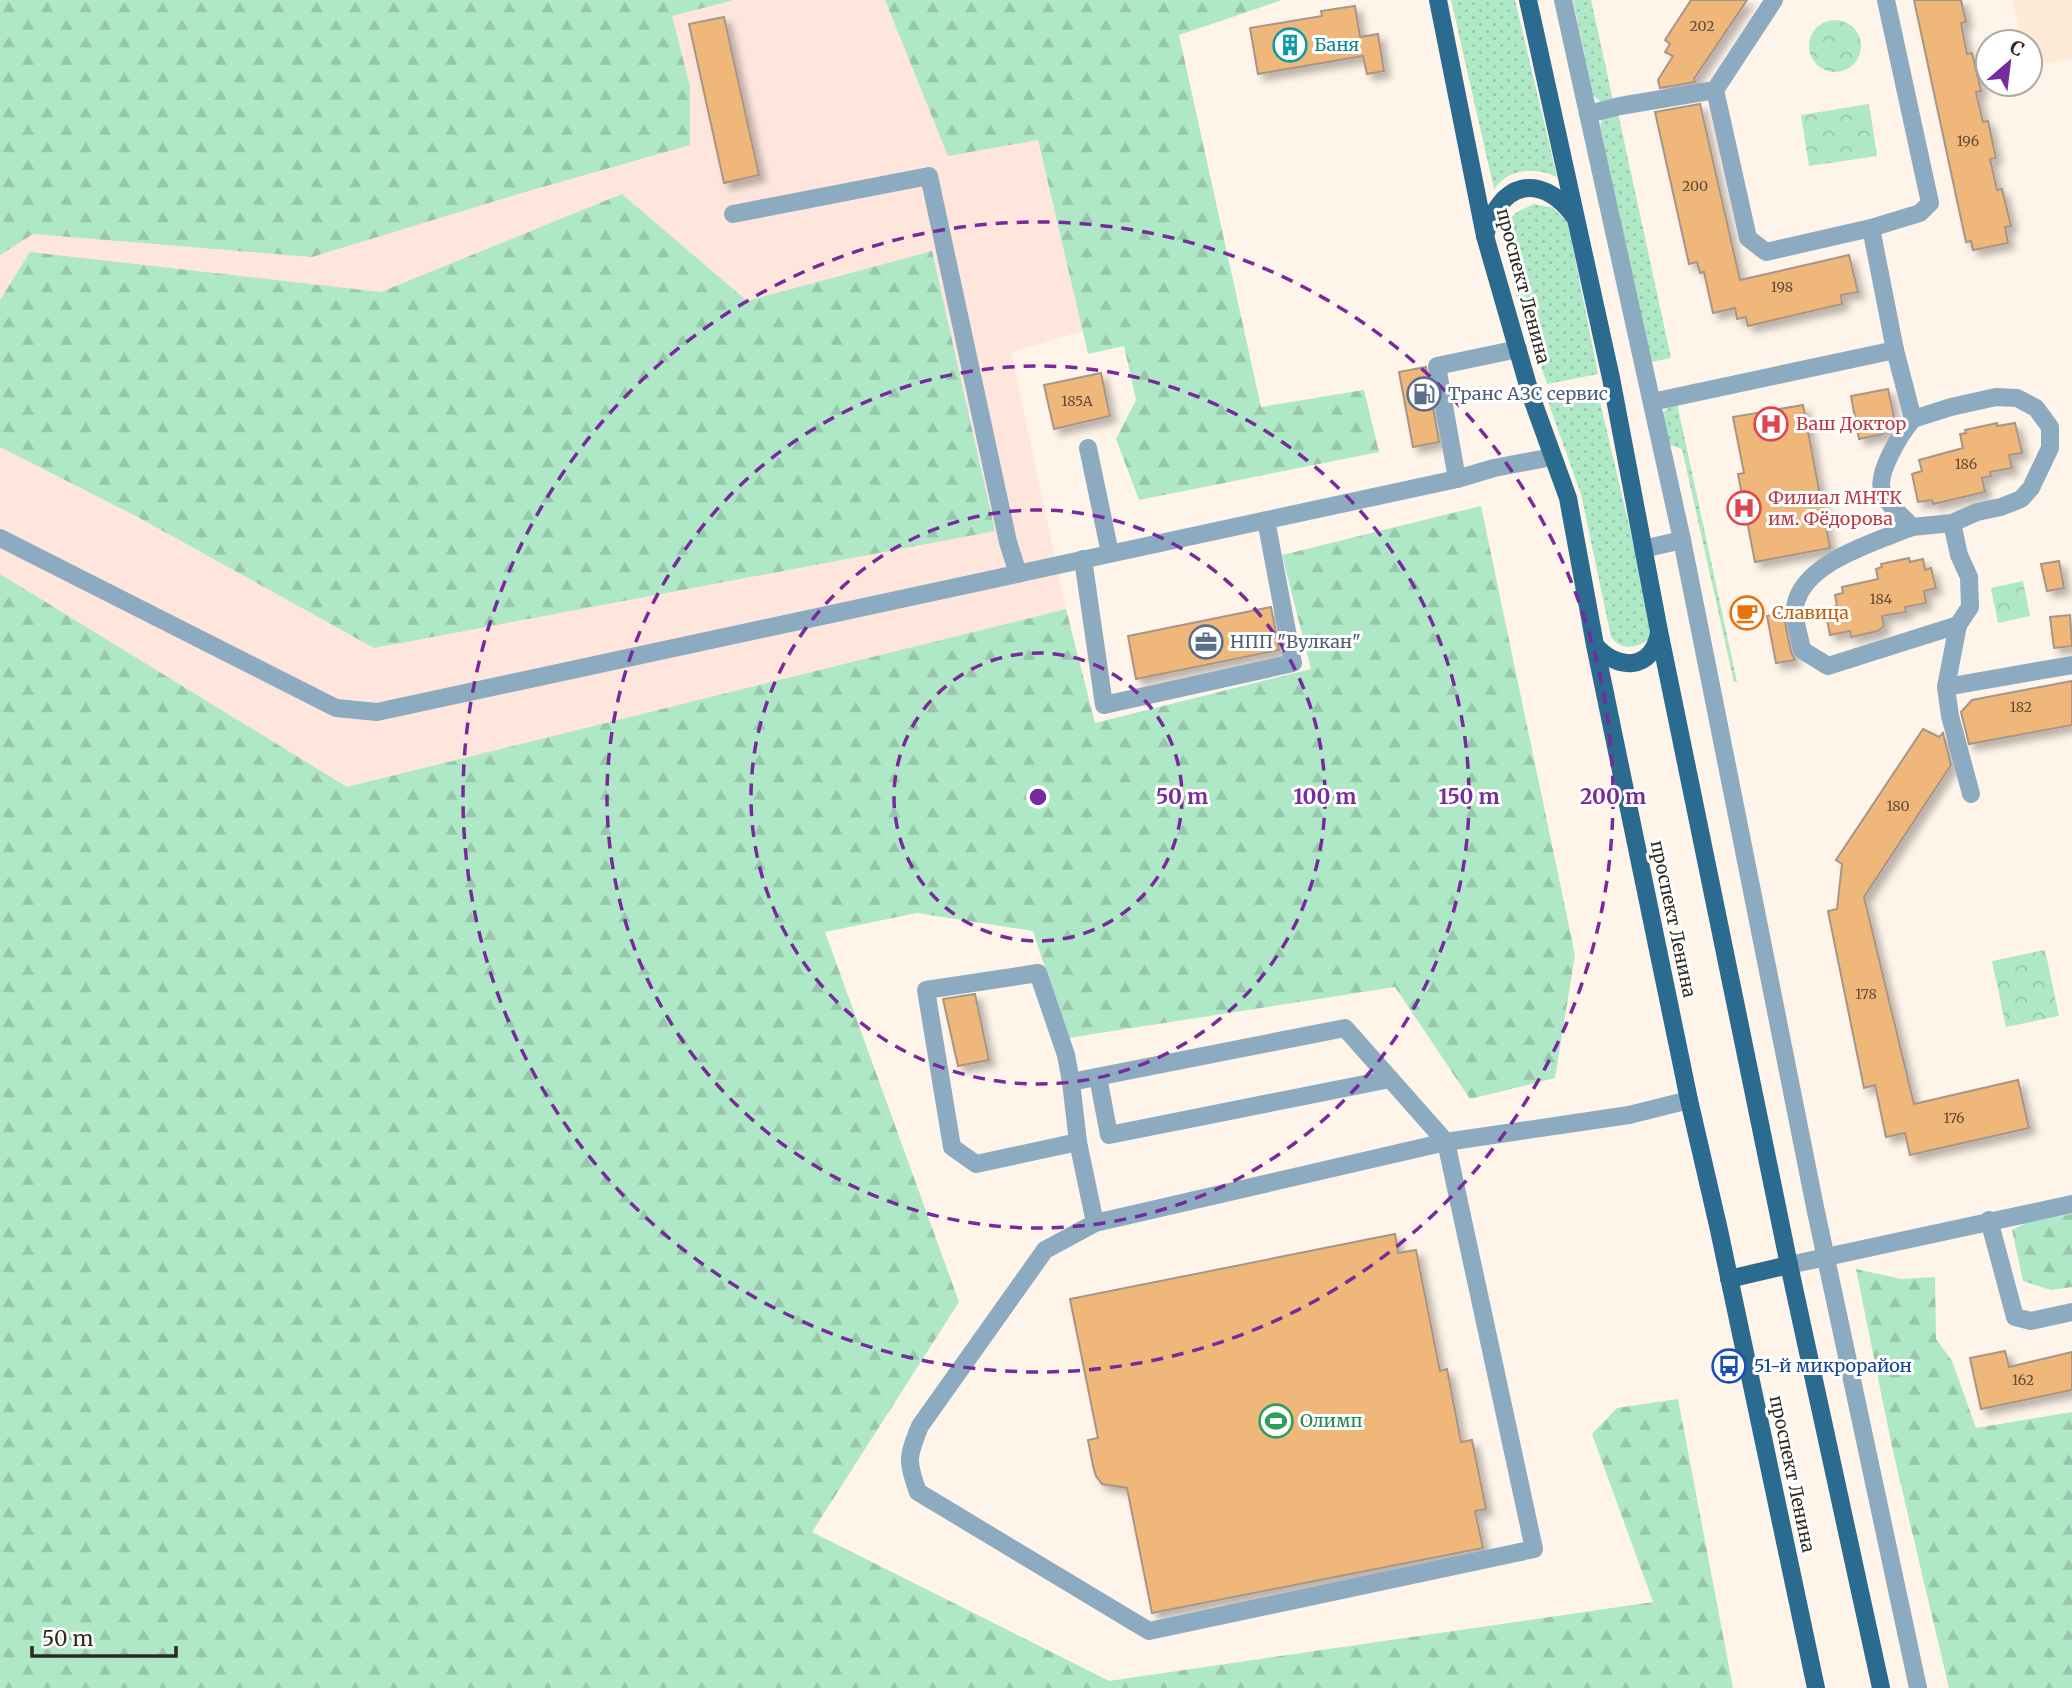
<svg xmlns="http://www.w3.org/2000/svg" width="2072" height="1688" font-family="Merriweather,serif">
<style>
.built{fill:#fdead7}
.education{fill:#fee6dc}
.grass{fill:url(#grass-dots)}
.forest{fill:url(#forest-firs)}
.park{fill:url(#park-crowns)}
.building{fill:#f0b77a;stroke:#a79686;stroke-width:2;filter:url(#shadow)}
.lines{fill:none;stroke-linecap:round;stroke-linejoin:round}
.minor{stroke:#8cabc0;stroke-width:18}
.major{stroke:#2c6b90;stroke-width:18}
.ring{fill:none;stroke:#772a9c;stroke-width:3.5;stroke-dasharray:12 9}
.labels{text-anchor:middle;stroke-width:6;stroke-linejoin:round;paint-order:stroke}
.number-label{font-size:14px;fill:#604c39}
.culture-label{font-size:18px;fill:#0d838f;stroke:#fff;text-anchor:start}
.street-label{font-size:18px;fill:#302923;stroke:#fff}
.service-label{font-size:18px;fill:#4e5e75;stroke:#fff;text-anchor:start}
.health-label{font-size:18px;fill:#be3a42;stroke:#fff;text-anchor:start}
.food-label{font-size:18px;fill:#c56008;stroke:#fff;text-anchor:start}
.transit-label{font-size:18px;fill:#164399;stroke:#fff;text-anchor:start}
.leisure-label{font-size:18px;fill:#27864d;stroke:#fff;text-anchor:start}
.centre{fill:#772a9c;stroke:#fff;stroke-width:3.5}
.ring-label{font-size:21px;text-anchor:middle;font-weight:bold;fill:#772a9c;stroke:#fff;stroke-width:6;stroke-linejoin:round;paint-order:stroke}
</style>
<defs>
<pattern id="grass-dots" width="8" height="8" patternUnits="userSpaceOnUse" patternTransform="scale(1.75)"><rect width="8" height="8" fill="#afe8c7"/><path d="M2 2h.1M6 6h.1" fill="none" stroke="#97c7ab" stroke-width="1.8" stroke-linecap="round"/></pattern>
<pattern id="forest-firs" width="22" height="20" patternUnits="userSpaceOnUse" patternTransform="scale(1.75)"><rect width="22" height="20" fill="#afe8c7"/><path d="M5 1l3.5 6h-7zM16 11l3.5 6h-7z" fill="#97c7ab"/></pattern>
<pattern id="park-crowns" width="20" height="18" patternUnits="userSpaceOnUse" patternTransform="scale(1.75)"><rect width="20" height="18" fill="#afe8c7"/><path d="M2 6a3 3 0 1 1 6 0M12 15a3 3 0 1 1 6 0" fill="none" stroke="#97c7ab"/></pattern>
<filter id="shadow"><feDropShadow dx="6" dy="6" stdDeviation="3.5" flood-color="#0004"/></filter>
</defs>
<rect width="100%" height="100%" fill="#fff4e9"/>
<polygon class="built" points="2012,0 2072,0 2072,59 2030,65 2030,42 2022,42"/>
<polygon class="education" points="0,0 1004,0 1083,331 1011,352 1066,609 347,788 0,1085"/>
<g class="grass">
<path d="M1451 0H1515L1557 177C1534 167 1509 168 1494 189Z"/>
<path d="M1573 0H1591L1613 100C1604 103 1599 102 1593 95Z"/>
<polygon points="1618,113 1671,358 1651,362 1600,125 1604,116"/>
<polygon points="1534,204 1553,208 1568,223 1598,374 1547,384 1515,291 1503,235 1510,219 1517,212"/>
<path d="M1597 389 1653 628 1648 640C1635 649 1621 650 1611 637L1581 494 1547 399Z"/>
<polygon points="1677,403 1737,682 1734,682 1682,449 1667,444 1662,414 1670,405"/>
</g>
<g class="forest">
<polygon points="0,0 734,0 672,16 690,86 690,145 518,194 312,257 33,234 0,255"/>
<polygon points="885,0 1282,0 1179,35 1261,407 1364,390 1379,452 1139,500 1116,439 1136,400 1124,346 1088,354 1038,140 948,156"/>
<polygon points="622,194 747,301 932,251 995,531 374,648 134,515 0,447 0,300 30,252 381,292"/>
<polygon points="1481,506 1575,955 1555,1078 1470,1099 1395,987 1068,1038 1033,931 917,913 825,932 959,1302 812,1532 1109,1681 1653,1602 1592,1434 1617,1408 1678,1399 1733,1688 0,1688 0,574 347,787 1066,609 1095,723 1311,669 1282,555"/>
<polygon points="2072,1214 2072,1287 2051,1290 2023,1281 2012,1230 2028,1222"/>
<polygon points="1856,1269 1901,1279 1935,1277 1936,1339 1952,1361 1976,1428 2072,1412 2072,1688 1949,1688 1892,1447"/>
</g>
<g class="park">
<circle cx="1835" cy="46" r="26"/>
<polygon points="1869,104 1877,156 1809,166 1801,115"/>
<polygon points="2023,581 2030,616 1998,623 1991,588"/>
<polygon points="2045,950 2059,1016 2006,1027 1992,961"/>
</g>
<g class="building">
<polygon points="1691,0 1747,0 1694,79 1695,82 1660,88 1658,80 1673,56 1665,52 1670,44 1665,40"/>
<polygon points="1914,0 1961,0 1966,22 1961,23 1967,54 1972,53 1981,91 1976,92 1983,122 1988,121 1996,158 1990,159 1997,190 2002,189 2011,226 2005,227 2008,243 1973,250 1971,241 1966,242"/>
<polygon points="1355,6 1360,37 1378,34 1384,71 1367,74 1363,56 1258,74 1250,28 1322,16 1321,11"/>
<polygon points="724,17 759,175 724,183 689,24"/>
<polygon points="1700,104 1740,280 1849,255 1858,292 1841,295 1842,304 1748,326 1746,317 1737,319 1735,308 1713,313 1704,272 1700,273 1697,262 1689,264 1655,112"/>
<polygon points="1426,367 1439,442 1413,447 1399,372"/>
<polygon points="1101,373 1110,416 1054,429 1044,385"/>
<polygon points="1888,389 1894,417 1883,434 1859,439 1851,396"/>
<polygon points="1803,405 1830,548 1755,562 1738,474 1744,473 1733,417"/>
<polygon points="1997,423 1997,426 2015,423 2022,453 2009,455 2012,468 1990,472 1991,476 1982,478 1985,492 1933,504 1932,500 1918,502 1912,474 1922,471 1919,460 1963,448 1960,434 1966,433 1965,430"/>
<polygon points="1909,558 1910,562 1923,559 1925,570 1931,568 1936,588 1924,591 1926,603 1905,607 1906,612 1882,616 1884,626 1878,631 1851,637 1850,631 1830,635 1825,609 1837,606 1835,595 1843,593 1842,587 1878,579 1876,569 1882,567 1881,564"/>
<polygon points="2059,561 2064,588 2047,591 2041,564"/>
<polygon points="1271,607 1279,650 1136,679 1128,636"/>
<polygon points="1783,612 1791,652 1795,660 1776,663 1767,616"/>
<polygon points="2070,615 2072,646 2054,648 2050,617"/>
<polygon points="2072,681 2072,725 1969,744 1961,712 1972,700"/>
<polygon points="1923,729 1939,737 1943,733 1951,765 1864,897 1914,1104 2018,1080 2029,1128 1910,1155 1905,1133 1886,1137 1875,1085 1864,1088 1828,911 1837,909 1842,864 1836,860"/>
<polygon points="975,994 989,1060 958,1066 943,999"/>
<polygon points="1395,1234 1398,1253 1416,1250 1440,1371 1447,1369 1461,1442 1472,1440 1486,1509 1475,1511 1483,1548 1152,1613 1127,1488 1102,1484 1096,1476 1093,1466 1088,1440 1098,1438 1070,1299"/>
<polygon points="2005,1351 2009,1367 2072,1352 2072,1390 1981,1409 1970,1358"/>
</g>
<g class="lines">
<g class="minor">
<polyline points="1563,0 1682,540 1815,1207 1918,1688"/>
<polyline points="1774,0 1715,90 1748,238 1766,252 1871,228 1920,213 1930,203 1886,0"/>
<polyline points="1588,114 1620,106 1715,90"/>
<polyline points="733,214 929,176 1008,542 1018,574"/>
<path d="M1895 350 1913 419 1951 407 1996 397 2017 398 2036 408 2050 427V448L2031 488 2021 499 2001 507 1977 512 1952 523 1912 527C1903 517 1888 505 1883 493 1874 475 1902 432 1913 419"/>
<polyline points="1652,402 1895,350 1871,228"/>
<polyline points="1088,448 1110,553"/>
<polyline points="1457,479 1437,366 1518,349"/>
<polyline points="1952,523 1959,555 1969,577 1970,607 1958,625"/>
<path d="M1912 527C1876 542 1802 562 1795 607 1793 619 1800 637 1802 650L1828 666 1958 625 1946 687"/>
<polyline points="0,538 336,708 377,712 1457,479 1494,468 1552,457"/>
<polyline points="1643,549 1682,540"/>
<polyline points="1083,559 1104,705 1293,663 1266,520"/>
<polyline points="1971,794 1950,716 1946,687 2072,665"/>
<polyline points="1098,1077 1109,1135 1390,1079"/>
<polyline points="1071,1082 1066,1055 1038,973 926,990 952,1147 976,1164 1078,1142"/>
<polyline points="1989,1220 2015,1317 2031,1321 2072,1312"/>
<path d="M1095 1223 1078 1142 1071 1082 1345 1028 1446 1142 1534 1549 1149 1631 918 1492C906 1460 908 1456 920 1426L1045 1250 1095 1223 1446 1142 1629 1115 1689 1100"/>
<polyline points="1789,1265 2072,1204"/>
</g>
<g class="major">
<polyline points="1438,0 1485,236 1531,396 1568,498 1595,645 1689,1100 1719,1230 1816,1688"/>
<polyline points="1528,0 1611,378 1659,631 1789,1265 1881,1688"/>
<path d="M1485 236C1499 182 1540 171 1574 216"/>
<path d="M1595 645C1617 671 1652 671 1659 633"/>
<polyline points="1729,1279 1789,1265"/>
</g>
</g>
<g class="ring">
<circle cx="1038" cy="797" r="144"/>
<circle cx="1038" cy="797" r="287"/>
<circle cx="1038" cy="797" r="431"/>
<circle cx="1038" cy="797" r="575"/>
</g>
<defs>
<symbol id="building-ring" viewBox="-11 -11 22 22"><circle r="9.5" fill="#fff" stroke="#0f9aa8" stroke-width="1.5"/><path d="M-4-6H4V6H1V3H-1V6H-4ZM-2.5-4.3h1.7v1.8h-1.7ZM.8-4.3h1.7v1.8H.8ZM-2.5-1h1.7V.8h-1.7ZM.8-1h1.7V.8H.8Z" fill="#0f9aa8"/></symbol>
<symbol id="fuel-ring" viewBox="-11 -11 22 22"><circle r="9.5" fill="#fff" stroke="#5c6f8a" stroke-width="1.5"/><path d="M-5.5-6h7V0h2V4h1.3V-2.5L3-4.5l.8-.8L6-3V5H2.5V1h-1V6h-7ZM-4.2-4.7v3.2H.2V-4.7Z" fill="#5c6f8a"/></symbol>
<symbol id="hospital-ring" viewBox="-11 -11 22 22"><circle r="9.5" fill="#fff" stroke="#e0444e" stroke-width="1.5"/><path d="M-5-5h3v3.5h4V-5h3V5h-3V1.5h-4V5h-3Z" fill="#e0444e"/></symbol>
<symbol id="cafe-ring" viewBox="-11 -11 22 22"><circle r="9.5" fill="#fff" stroke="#e8710a" stroke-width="1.5"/><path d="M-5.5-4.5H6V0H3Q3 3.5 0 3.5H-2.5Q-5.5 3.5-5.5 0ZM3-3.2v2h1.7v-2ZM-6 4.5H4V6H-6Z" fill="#e8710a"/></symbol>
<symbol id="office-ring" viewBox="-11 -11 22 22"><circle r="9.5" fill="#fff" stroke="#5c6f8a" stroke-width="1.5"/><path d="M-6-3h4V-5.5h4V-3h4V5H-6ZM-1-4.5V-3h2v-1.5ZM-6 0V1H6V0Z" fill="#5c6f8a"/></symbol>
<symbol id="bus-ring" viewBox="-11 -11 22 22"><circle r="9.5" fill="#fff" stroke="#1a4fb4" stroke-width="1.5"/><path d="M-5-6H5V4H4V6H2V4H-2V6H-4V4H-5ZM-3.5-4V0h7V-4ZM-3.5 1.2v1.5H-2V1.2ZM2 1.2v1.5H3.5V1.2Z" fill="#1a4fb4"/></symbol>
<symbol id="stadium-ring" viewBox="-11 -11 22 22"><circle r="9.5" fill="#fff" stroke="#2e9e5b" stroke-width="1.5"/><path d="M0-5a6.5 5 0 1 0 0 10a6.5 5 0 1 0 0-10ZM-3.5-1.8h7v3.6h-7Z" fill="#2e9e5b"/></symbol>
</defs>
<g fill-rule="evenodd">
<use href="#building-ring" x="1271" y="26" width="38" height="38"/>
<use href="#fuel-ring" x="1405" y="375" width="38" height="38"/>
<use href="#hospital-ring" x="1752" y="405" width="38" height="38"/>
<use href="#hospital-ring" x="1725" y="489" width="38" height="38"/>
<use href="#cafe-ring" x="1728" y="594" width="38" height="38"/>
<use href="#office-ring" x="1187" y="623" width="38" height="38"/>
<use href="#bus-ring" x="1710" y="1347" width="38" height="38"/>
<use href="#stadium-ring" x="1257" y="1402" width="38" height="38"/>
</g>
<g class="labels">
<g class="number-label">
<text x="1702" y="31">202</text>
<text x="1968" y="146">196</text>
<text x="1695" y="191">200</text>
<text x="1782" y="292">198</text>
<text x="1077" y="406">185А</text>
<text x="1966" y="469">186</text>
<text x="1881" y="604">184</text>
<text x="2021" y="712">182</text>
<text x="1898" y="811">180</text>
<text x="1866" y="999">178</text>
<text x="1954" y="1123">176</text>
<text x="2023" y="1385">162</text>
</g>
<g class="culture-label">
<text x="1314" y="51">Баня</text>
</g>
<g class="street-label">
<text transform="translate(1523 286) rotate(75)" y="6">проспект Ленина</text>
<text transform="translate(1673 919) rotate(78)" y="6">проспект Ленина</text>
<text transform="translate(1792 1474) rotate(78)" y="6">проспект Ленина</text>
</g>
<g class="service-label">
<text x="1448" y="400">Транс АЗС сервис</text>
<text x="1230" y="648">НПП "Вулкан"</text>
</g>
<g class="health-label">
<text x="1796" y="430">Ваш Доктор</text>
<text x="1768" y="504">Филиал МНТК<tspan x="1768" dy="21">им. Фёдорова</tspan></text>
</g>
<g class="food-label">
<text x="1772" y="619">Славица</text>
</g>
<g class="transit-label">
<text x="1754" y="1372">51-й микрорайон</text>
</g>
<g class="leisure-label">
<text x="1300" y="1427">Олимп</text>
</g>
</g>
<circle cx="1038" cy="797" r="10" class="centre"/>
<g class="ring-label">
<text x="1182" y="804">50 m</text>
<text x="1325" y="804">100 m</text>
<text x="1469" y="804">150 m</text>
<text x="1613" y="804">200 m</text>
</g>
<g transform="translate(2009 63) rotate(28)"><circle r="33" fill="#ffffff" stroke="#aca9a7" stroke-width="2"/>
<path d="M0-5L12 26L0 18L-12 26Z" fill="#772a9c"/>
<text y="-10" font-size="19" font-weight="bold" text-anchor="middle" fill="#302923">С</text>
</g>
<path d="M32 1646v10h144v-10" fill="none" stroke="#302923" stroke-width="3.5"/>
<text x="42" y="1646" font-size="21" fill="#302923" stroke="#ffffff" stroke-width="5" paint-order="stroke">50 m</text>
</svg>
